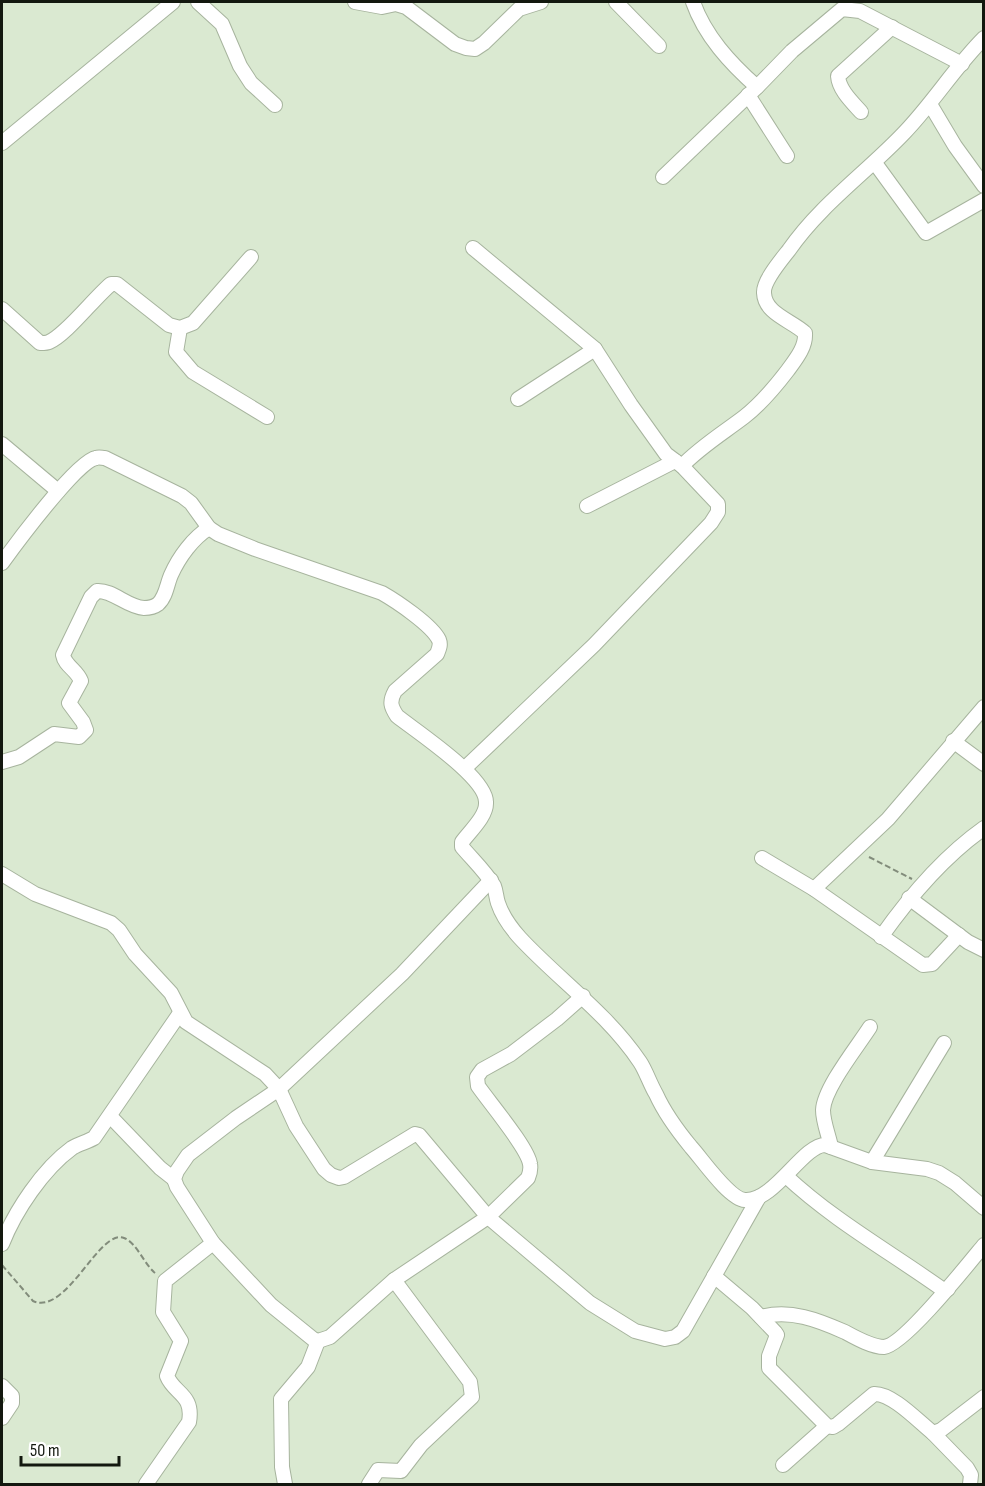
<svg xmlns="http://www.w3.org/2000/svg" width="985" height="1486" font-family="'Sofia Sans Condensed',sans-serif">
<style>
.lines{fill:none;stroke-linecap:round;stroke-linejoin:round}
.minor-casing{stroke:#a7b49e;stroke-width:16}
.path{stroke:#828c7b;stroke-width:2;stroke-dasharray:6 3;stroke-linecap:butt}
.minor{stroke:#fff;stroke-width:14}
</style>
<rect width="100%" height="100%" fill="#dae9d1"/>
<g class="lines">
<defs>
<g id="minor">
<polyline points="198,2 222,24 240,66 251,83 275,105"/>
<polyline points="355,2 382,7 396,4 406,7 455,44 466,48 475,49 484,43 519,9 541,2"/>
<polyline points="616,2 659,46"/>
<path d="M693 2C705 36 730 63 757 87L792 51 842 9 860 11 962 64"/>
<polyline points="748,95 787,156"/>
<polyline points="930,104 955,146 984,186"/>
<path d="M861 112C852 102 839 90 838 76L892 27"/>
<polyline points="2,143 173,2"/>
<polyline points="875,163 926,233 984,200"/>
<polyline points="663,177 757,87"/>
<polyline points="473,248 595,349 631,405 666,454 682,466"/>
<path d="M2 309 40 343C42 343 47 343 49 342 66 335 94 298 111 284H117L169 325 180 328 193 323 251 257"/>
<polyline points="180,328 176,352 193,372 267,417"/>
<polyline points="518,399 595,349"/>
<polyline points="2,444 58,491"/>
<polyline points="587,506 675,461"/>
<path d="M2 563C15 545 77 461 96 458 99 457 102 458 105 458L182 496 191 503 209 528 218 534 255 549 382 593C396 601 432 625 439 640 441 645 439 649 437 654L395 691C389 702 391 707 397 716 417 732 486 777 486 802 487 816 470 831 462 842V847C472 859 486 872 494 886 496 891 496 897 498 903 502 915 511 928 520 938 559 980 607 1013 640 1062 646 1071 650 1084 656 1094 665 1114 677 1130 691 1147 702 1159 729 1199 745 1200 774 1202 803 1145 825 1145L872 1162 927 1169 939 1173 955 1183 984 1208"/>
<polyline points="953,741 984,764"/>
<path d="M2 762 19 757 54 734 79 737 86 730 83 722 69 703 81 681C77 670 65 666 63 655L91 597 97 591C113 590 127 607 144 608 149 608 154 607 158 604 166 597 167 584 171 575 179 557 193 538 209 528"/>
<path d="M465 768 594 645 711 523 718 512V504L682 466C700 447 723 433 744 417 761 404 775 387 788 370 796 359 806 347 805 333 791 320 765 314 764 293 763 281 782 259 789 250 820 205 867 172 904 133 933 103 955 67 984 38"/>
<polyline points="762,858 814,889 923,965 932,964 959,935"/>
<polyline points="2,874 35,894 111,923 119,930 135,954 171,993 186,1022 265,1074 279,1089 296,1126 324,1169 331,1175 339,1178 344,1177 415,1134 419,1135 488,1217 590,1303 635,1331 665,1339 675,1337 683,1331 759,1197"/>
<polyline points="814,889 888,819 984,707"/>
<polyline points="909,898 968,942 984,950"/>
<path d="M881 937C910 896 943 857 984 828"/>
<polyline points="110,1116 160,1168 174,1179"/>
<path d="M831 1147C829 1136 823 1122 823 1110 824 1088 858 1046 870 1027"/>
<polyline points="872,1162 944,1043"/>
<path d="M786 1176C833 1220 890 1252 942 1289H948"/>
<polyline points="213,1243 177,1187 174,1179 177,1171 188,1155 236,1118 279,1089 402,974 491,880"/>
<path d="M2 1244C15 1211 43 1169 72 1148 78 1144 87 1142 94 1138L180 1013"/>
<path d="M714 1276 752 1308 775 1332 777 1335 769 1356V1368L827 1426 833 1427 838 1424 874 1394C892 1393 919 1422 933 1433L941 1430 984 1397"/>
<path d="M761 1317C790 1309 818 1320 845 1332 856 1338 872 1347 884 1347 904 1345 969 1263 984 1245"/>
<polyline points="2,1386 12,1396 12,1403 2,1418"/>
<polyline points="933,1433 967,1468 971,1475 970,1484"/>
<polyline points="783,1465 827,1426"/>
<path d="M146 1484 189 1422C194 1394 174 1394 167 1376L181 1341 163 1312 165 1281 213 1243 271 1305 313 1339 318 1341 330 1337 394 1280 488 1217 528 1178C530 1173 531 1169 530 1164 528 1148 489 1102 478 1086L477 1077 482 1070 511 1054 557 1019 583 996"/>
<polyline points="285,1484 282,1467 281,1399 308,1367 318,1341"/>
<polyline points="369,1484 378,1470 401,1471 421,1445 472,1397 470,1382 394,1280"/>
</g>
</defs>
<use href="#minor" class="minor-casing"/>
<g class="path">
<polyline points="869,857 912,879"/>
<path d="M2 1265 33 1301C67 1316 99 1228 124 1238 137 1243 144 1264 155 1273"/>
</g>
<use href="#minor" class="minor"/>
</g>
<rect width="985" height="1486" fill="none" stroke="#13180f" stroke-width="6"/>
<path d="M21 1456v9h98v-9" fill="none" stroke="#13180f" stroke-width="3"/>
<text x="30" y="1456" font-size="18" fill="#13180f" stroke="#ffffff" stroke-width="4.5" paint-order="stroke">50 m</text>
</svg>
